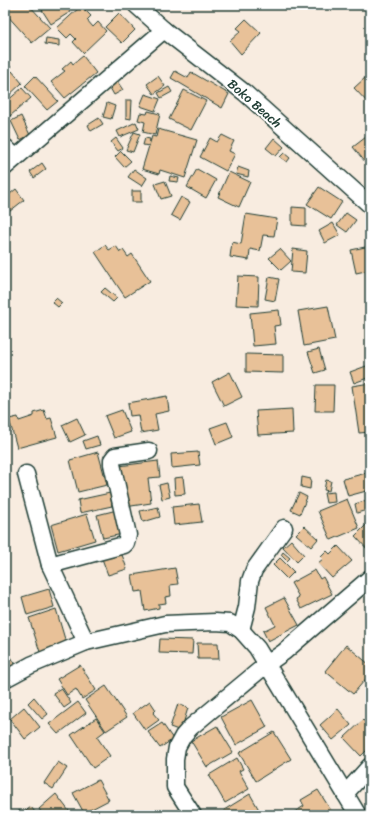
<svg xmlns="http://www.w3.org/2000/svg" width="375" height="820" font-family="Sriracha,sans-serif">
<style>
.building{fill:#e8c198;stroke:#1f3d34}
.lines{fill:none;stroke-linecap:round;stroke-linejoin:round}
.minor-casing{stroke:#1f3d34;stroke-width:19}
.minor{stroke:#fff;stroke-width:16}
.labels{text-anchor:middle;stroke-width:4;stroke-linejoin:round;paint-order:stroke}
.street-label{font-size:13px;fill:#1f3d34;stroke:#fff}
</style>
<rect width="100%" height="100%" fill="#f8ece0"/>
<filter id="ink" filterUnits="userSpaceOnUse"><feTurbulence type="fractalNoise" baseFrequency=".025" numOctaves="2"/><feDisplacementMap in="SourceGraphic" scale="8" xChannelSelector="R" yChannelSelector="G"/><feConvolveMatrix kernelMatrix="1 2 1 2 8 2 1 2 1" color-interpolation-filters="sRGB"/></filter>
<g filter="url(#ink)">
<g class="building">
<polygon points="5,5 29,5 50,28 32,43 5,13"/>
<polygon points="49,5 66,5 70,12 51,24 42,10"/>
<polygon points="81,6 91,16 87,20 93,27 98,22 106,31 83,53 73,42 76,39 71,34 67,38 57,28"/>
<polygon points="119,13 135,30 122,43 105,27"/>
<polygon points="246,19 261,33 241,54 230,41 241,31 237,28"/>
<polygon points="46,38 59,40 59,46 45,44"/>
<polygon points="83,56 96,73 65,98 51,82 65,71 62,69 71,61 73,64"/>
<polygon points="5,61 11,67 5,72"/>
<polygon points="12,71 22,83 5,99 5,77"/>
<polygon points="175,71 188,78 191,72 229,94 222,108 171,78"/>
<polygon points="35,76 58,101 47,110 25,86"/>
<polygon points="158,76 165,86 154,94 147,84"/>
<polygon points="366,77 370,81 370,105 354,88"/>
<polygon points="117,81 123,90 114,95 109,86"/>
<polygon points="169,87 172,92 161,98 158,93"/>
<polygon points="22,88 31,98 10,116 5,110 5,103"/>
<polygon points="184,90 206,101 191,130 169,119"/>
<polygon points="145,94 160,99 155,111 140,106"/>
<polygon points="126,100 132,100 131,119 126,118"/>
<polygon points="107,103 115,106 111,119 103,117"/>
<polygon points="148,111 160,114 155,135 143,132 145,122 138,120 140,113 147,114"/>
<polygon points="21,116 30,135 20,140 11,121"/>
<polygon points="99,118 103,124 91,131 88,125"/>
<polygon points="136,122 139,129 120,137 117,131"/>
<polygon points="158,129 197,140 185,178 160,170 159,174 142,169 152,136 156,137"/>
<polygon points="134,132 140,134 133,152 126,150"/>
<polygon points="370,134 370,168 353,147"/>
<polygon points="222,135 234,141 229,151 235,154 226,171 200,157 210,138 217,142"/>
<polygon points="116,138 123,148 118,151 111,142"/>
<polygon points="145,138 150,139 149,146 143,145"/>
<polygon points="274,138 284,147 276,156 266,148"/>
<polygon points="121,151 131,161 124,167 115,157"/>
<polygon points="284,153 290,158 287,162 280,157"/>
<polygon points="42,163 46,169 34,178 30,172"/>
<polygon points="238,167 249,171 248,177 236,174"/>
<polygon points="134,169 147,178 142,186 128,177"/>
<polygon points="197,169 216,180 206,198 187,187"/>
<polygon points="229,172 250,182 239,207 218,197"/>
<polygon points="170,176 179,178 178,182 169,181"/>
<polygon points="165,181 171,196 161,199 155,184"/>
<polygon points="319,187 342,202 331,219 307,204"/>
<polygon points="16,189 24,200 5,215 5,208 7,207 5,205 5,198"/>
<rect x="132" y="191" width="9" height="11"/>
<polygon points="181,197 190,202 180,220 171,215"/>
<polygon points="292,207 306,208 306,226 292,225"/>
<polygon points="346,213 356,220 347,232 337,225"/>
<polygon points="246,214 277,219 274,236 263,235 260,251 250,249 249,260 230,257 232,242 241,244"/>
<polygon points="333,223 340,235 325,243 319,231"/>
<polygon points="105,245 109,250 116,246 120,252 123,250 128,257 132,254 150,281 125,297 95,252"/>
<polygon points="370,246 370,270 356,273 351,250"/>
<polygon points="280,249 291,261 281,270 269,258"/>
<polygon points="293,249 307,251 305,273 291,272"/>
<polygon points="238,276 259,277 258,306 236,305"/>
<polygon points="269,277 279,279 275,301 265,299"/>
<polygon points="105,288 117,298 113,302 101,292"/>
<polygon points="56,298 62,303 58,307 52,302"/>
<polygon points="328,306 335,340 304,346 298,311"/>
<polygon points="279,310 281,325 274,326 276,344 253,346 250,313"/>
<polygon points="319,349 325,370 315,373 308,352"/>
<polygon points="246,354 283,355 283,373 246,372"/>
<polygon points="369,365 370,377 354,383 350,372"/>
<polygon points="230,372 242,397 224,406 212,382"/>
<polygon points="370,383 370,432 359,433 352,386"/>
<polygon points="316,385 334,385 333,411 315,411"/>
<polygon points="167,396 169,411 155,414 158,430 141,433 138,415 130,416 128,403"/>
<polygon points="292,409 293,433 258,435 256,411"/>
<polygon points="44,410 47,419 51,418 57,437 17,448 9,419 18,417 19,421 34,416 34,413"/>
<polygon points="122,410 131,432 114,438 105,416"/>
<polygon points="77,418 85,435 70,442 62,425"/>
<polygon points="227,422 233,437 216,444 210,428"/>
<polygon points="97,436 100,445 86,449 83,441"/>
<polygon points="98,452 107,485 78,492 70,460"/>
<polygon points="198,452 200,465 172,468 171,454"/>
<polygon points="158,461 160,477 148,478 151,503 125,507 119,466"/>
<polygon points="370,472 370,490 348,496 343,479"/>
<polygon points="183,477 185,494 175,495 174,478"/>
<polygon points="302,477 311,479 310,489 301,487"/>
<polygon points="326,480 331,481 329,491 324,490"/>
<polygon points="167,483 170,497 162,499 159,485"/>
<polygon points="334,492 335,502 326,503 324,493"/>
<polygon points="110,493 112,506 80,513 78,500"/>
<polygon points="299,493 307,497 300,514 291,510"/>
<polygon points="347,499 359,528 331,540 318,511"/>
<polygon points="370,499 370,509 357,513 355,504"/>
<polygon points="199,504 202,522 174,525 172,507"/>
<polygon points="158,507 160,517 143,522 140,511"/>
<polygon points="117,510 123,534 103,538 97,515"/>
<polygon points="87,514 95,540 58,551 51,525"/>
<polygon points="370,521 370,552 355,536"/>
<polygon points="304,526 318,539 311,547 296,534"/>
<polygon points="291,540 304,555 297,562 283,547"/>
<polygon points="338,546 352,561 332,578 318,563 323,559 321,557 327,551 330,554"/>
<polygon points="120,549 127,569 108,575 101,556"/>
<polygon points="283,552 290,558 287,561 281,555"/>
<polygon points="280,558 294,572 287,579 273,565"/>
<polygon points="175,568 178,584 170,585 171,596 165,597 166,603 159,604 159,608 145,611 142,591 135,592 132,575"/>
<polygon points="315,570 320,579 323,577 332,594 301,609 296,599 299,597 291,583"/>
<polygon points="49,589 54,607 27,615 22,597"/>
<polygon points="284,598 299,625 268,641 263,631 275,625 266,607"/>
<polygon points="56,609 67,646 41,655 29,618"/>
<polygon points="160,639 193,640 192,654 159,653"/>
<polygon points="197,643 218,643 219,659 198,659"/>
<polygon points="346,645 370,665 370,674 353,694 325,671"/>
<polygon points="10,655 17,667 5,673 5,658"/>
<polygon points="80,665 96,690 82,699 76,689 67,695 57,679"/>
<polygon points="106,686 127,717 106,731 85,700"/>
<polygon points="61,688 71,703 64,708 53,693"/>
<polygon points="34,697 48,714 42,719 28,703"/>
<polygon points="252,700 267,727 236,745 221,717"/>
<polygon points="150,701 156,710 153,713 159,720 145,730 133,713"/>
<polygon points="78,702 86,713 58,734 49,724"/>
<polygon points="178,704 188,708 181,731 170,727"/>
<polygon points="24,707 40,727 25,739 10,719"/>
<polygon points="338,709 351,725 333,740 320,725"/>
<polygon points="96,718 105,731 97,737 110,756 93,768 71,735"/>
<polygon points="363,720 370,727 370,747 361,756 344,738"/>
<polygon points="162,723 173,739 160,748 148,732"/>
<polygon points="217,726 233,752 207,767 191,741"/>
<polygon points="274,732 291,759 256,781 239,753"/>
<polygon points="237,758 243,769 239,771 249,789 225,803 209,775"/>
<polygon points="58,762 67,768 53,789 44,783"/>
<polygon points="98,780 109,800 84,813 73,793"/>
<polygon points="318,790 334,815 294,815 293,813 304,806 301,800"/>
<polygon points="56,794 72,815 43,815 39,809"/>
<polygon points="250,794 262,815 227,815 224,810"/>
<polygon points="31,807 35,812 31,815 14,815 20,810 23,813"/>
</g>
<g class="lines">
<defs>
<g id="minor">
<polyline points="136,5 164,30 245,93 370,205"/>
<polyline points="5,147 15,157"/>
<polyline points="5,167 164,30"/>
<polyline points="26,474 50,565 86,642"/>
<polyline points="50,565 124,545 126,543 128,535 112,464 112,460 115,456 149,451"/>
<polyline points="241,630 247,607 250,581 254,570 284,528"/>
<polyline points="5,679 31,665 86,642 165,624 215,622 230,623 241,630 257,648 358,815"/>
<polyline points="345,794 370,766"/>
<polyline points="193,815 175,787 175,759 177,747 183,736 191,727 267,664 284,652 370,578"/>
</g>
</defs>
<use href="#minor" class="minor-casing"/>
<use href="#minor" class="minor"/>
</g>
</g>
<g class="labels">
<g class="street-label">
<text transform="translate(255 103) rotate(41)" y="5">Boko Beach</text>
</g>
</g>
<rect width="375" height="820" fill="none" stroke="#fff" stroke-width="20"/>
<rect x="10" y="10" width="355" height="800" fill="none" stroke="#1f3d34" stroke-width="1.5" filter="url(#ink)"/>
</svg>
